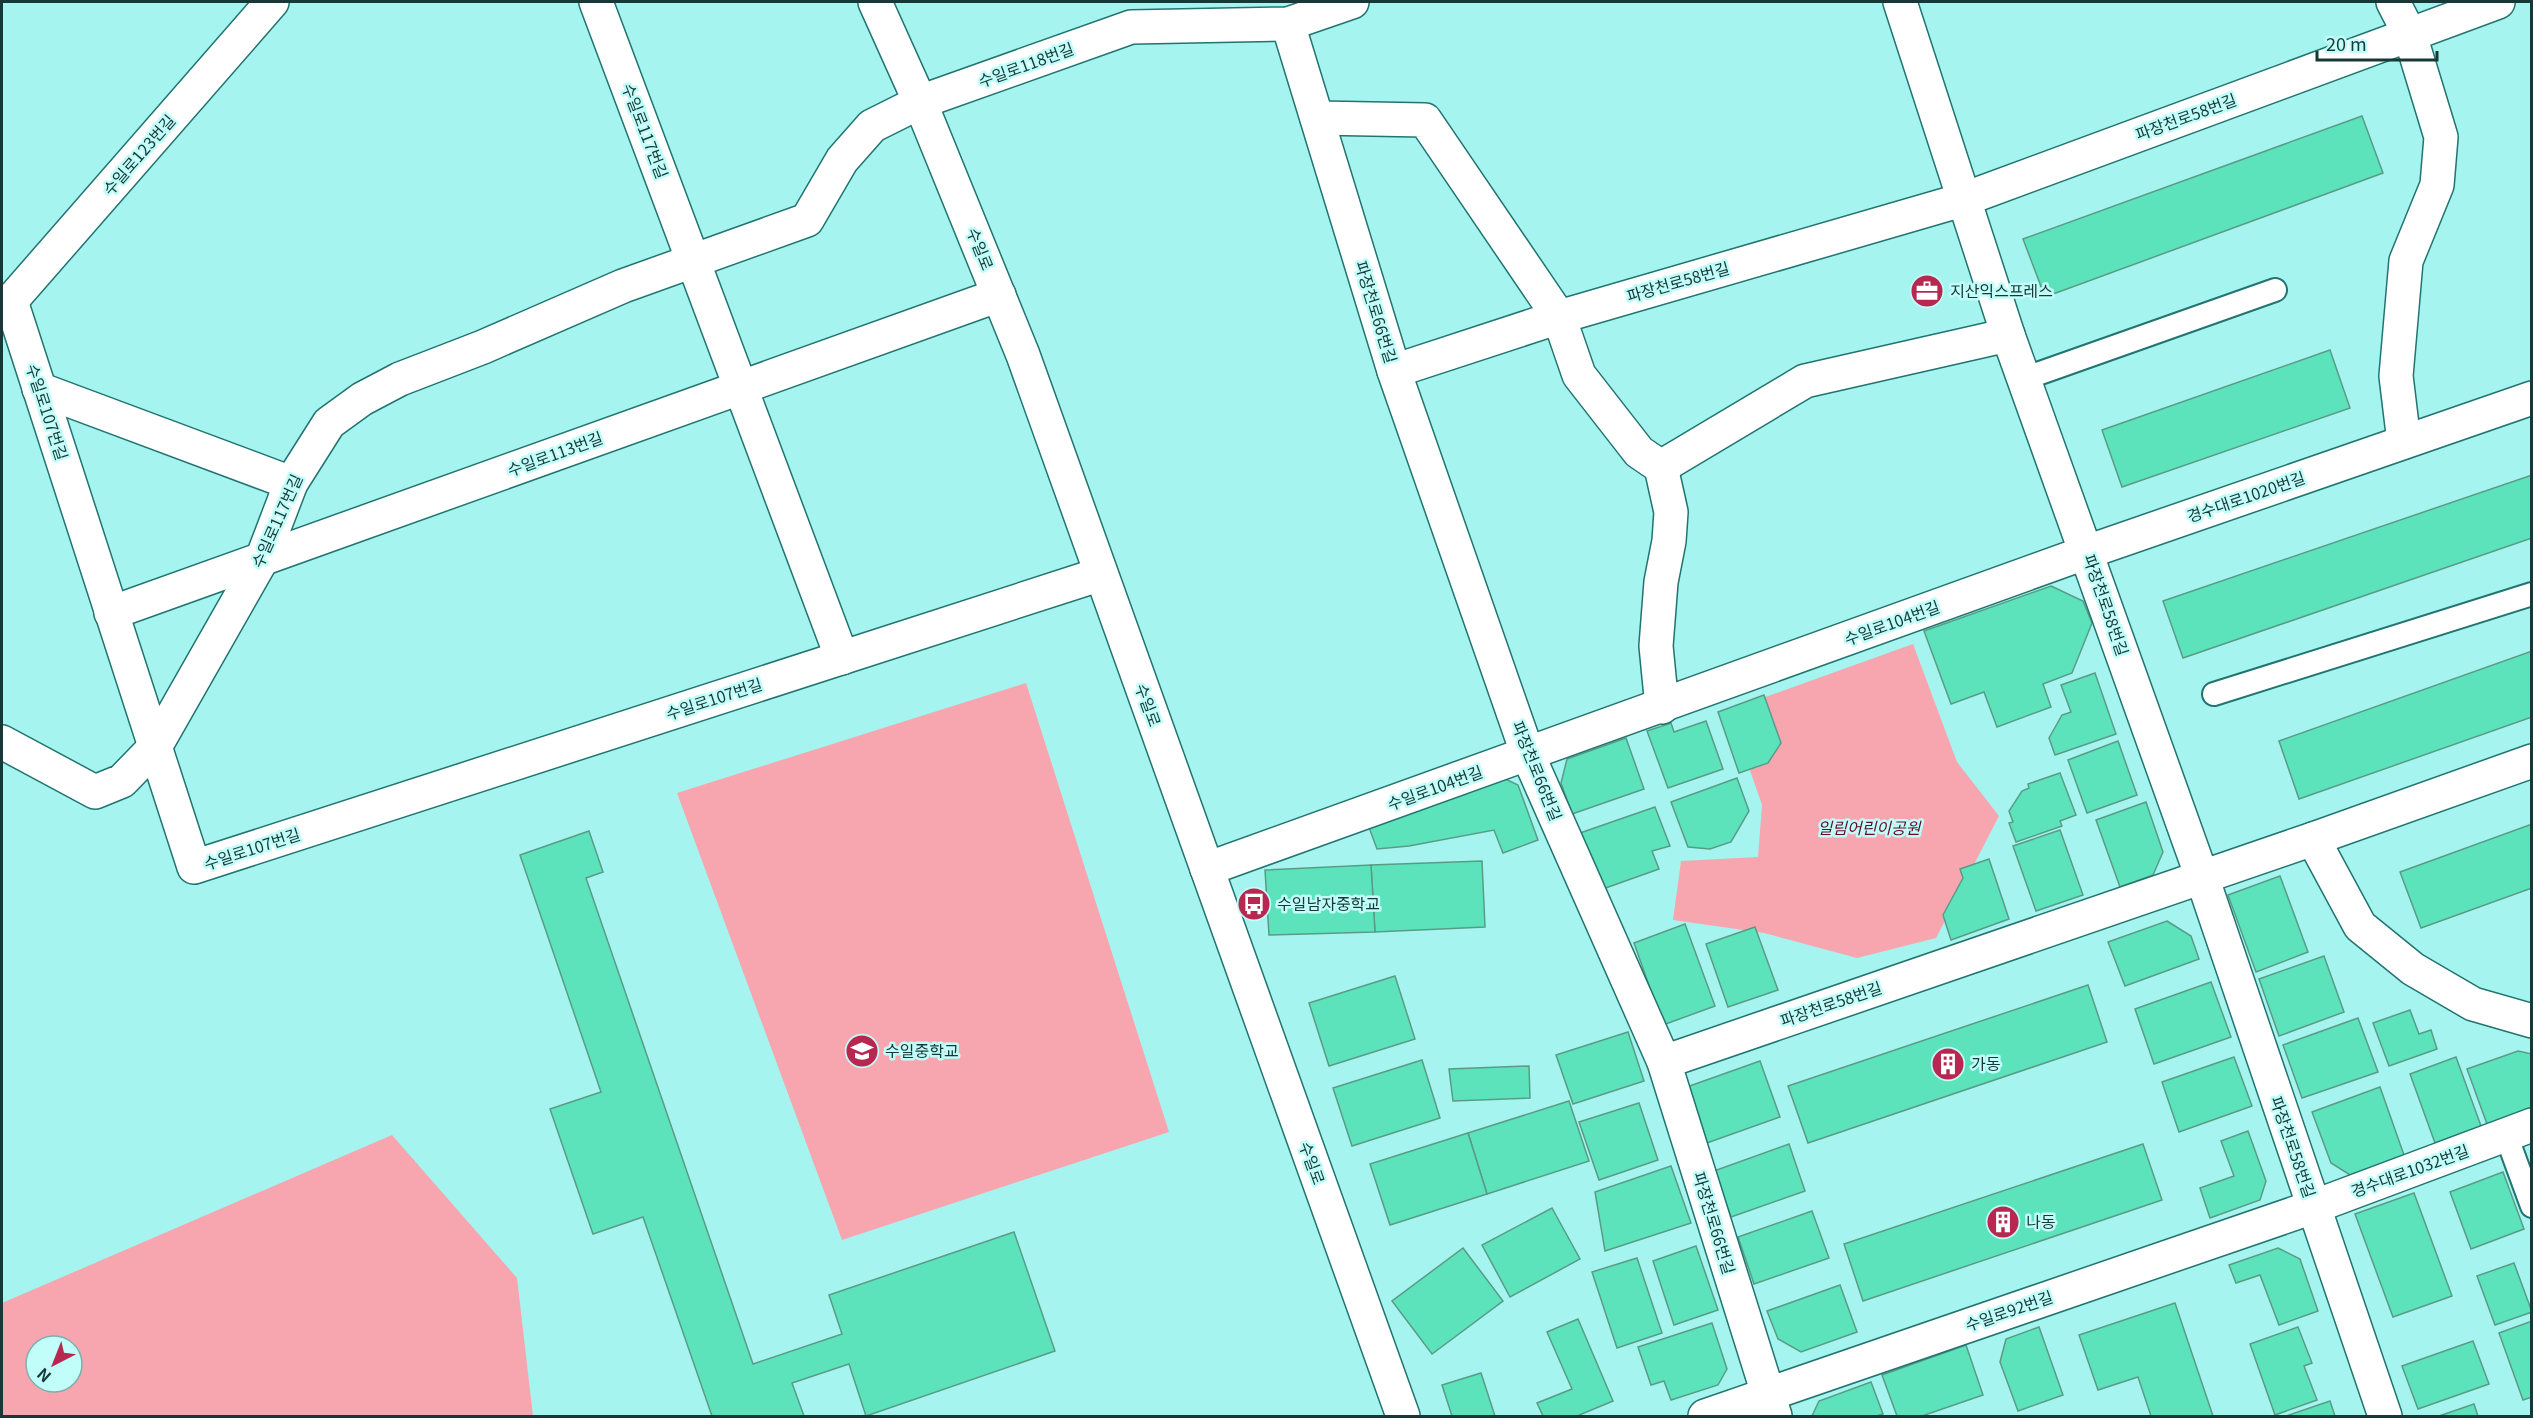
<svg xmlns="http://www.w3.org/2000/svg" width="2533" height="1418" font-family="Georgia,'Noto Sans KR',serif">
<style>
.green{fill:#f7a6b0;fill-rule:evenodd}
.building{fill:#5ce3bc;stroke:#599c86;stroke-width:1.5}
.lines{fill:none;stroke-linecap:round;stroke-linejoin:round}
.lane-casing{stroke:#217470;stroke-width:26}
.street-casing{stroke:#217470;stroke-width:36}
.secondary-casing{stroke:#217470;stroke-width:36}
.lane{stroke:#fff;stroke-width:22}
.street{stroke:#fff;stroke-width:33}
.secondary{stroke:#fff;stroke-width:33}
.labels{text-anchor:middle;stroke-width:5;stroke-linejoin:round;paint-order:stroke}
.street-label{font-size:16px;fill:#173836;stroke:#c1fefa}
.poi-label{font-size:16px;fill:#173836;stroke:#c1fefa;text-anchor:start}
.park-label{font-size:16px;font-style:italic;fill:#610c24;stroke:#c1fefa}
</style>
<rect width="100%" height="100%" fill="#a6f4ef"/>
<g class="green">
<polygon points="1913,644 1957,762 1999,816 1936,938 1857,958 1764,933 1673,920 1681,861 1758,857 1762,805 1729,710"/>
<polygon points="1026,683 1169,1132 842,1240 677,793"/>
<path d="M392 1135 517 1278 533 1416H2V1303ZM36 1346H72V1382H36Z"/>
</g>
<g class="building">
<polygon points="2362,116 2383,173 2045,297 2023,239"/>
<polygon points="2330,350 2350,408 2122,487 2102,430"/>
<polygon points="2532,475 2532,538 2183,658 2163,601"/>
<polygon points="2051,586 2083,601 2092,623 2072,673 2043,684 2051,707 1997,727 1984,692 1951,704 1924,631"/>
<polygon points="2532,651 2532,717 2299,799 2279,741"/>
<polygon points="2095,673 2116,734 2055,755 2049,738 2062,715 2071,712 2061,685"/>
<polygon points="1764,695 1781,743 1768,763 1739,773 1718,712"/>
<polygon points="1706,721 1723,769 1668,788 1647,731 1671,723 1674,732"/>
<polygon points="1626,738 1644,789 1572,814 1561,783 1567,759"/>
<polygon points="2118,741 2137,795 2087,813 2068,760"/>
<polygon points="2060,773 2076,815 2060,821 2062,826 2016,842 2009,823 2013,822 2009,811 2022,791 2029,788 2028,784"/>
<polygon points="1497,775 1518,785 1538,840 1503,853 1494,830 1409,846 1377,849 1367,822"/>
<polygon points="1737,778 1749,811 1731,842 1710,849 1688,847 1671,802"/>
<polygon points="2146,802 2163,852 2153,875 2120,887 2096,820"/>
<polygon points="1655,807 1670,846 1652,851 1659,869 1600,890 1580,833"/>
<polygon points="2532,824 2532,888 2421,928 2400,872"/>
<polygon points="2060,830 2083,895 2036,911 2013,846"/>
<polygon points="589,831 603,872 586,878 753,1364 842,1334 829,1295 1014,1232 1055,1351 866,1416 849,1364 792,1383 804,1416 712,1416 643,1217 593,1234 550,1109 601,1092 520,855"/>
<polygon points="1989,859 2009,919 1951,940 1943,915 1963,878 1960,869"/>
<polygon points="1482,861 1485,927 1375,932 1371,865"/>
<polygon points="1371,865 1375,932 1269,935 1265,870"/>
<polygon points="2280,876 2308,952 2256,972 2228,895"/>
<polygon points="2167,921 2191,936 2199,959 2125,986 2108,942"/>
<polygon points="1685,924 1715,1006 1663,1025 1634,943"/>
<polygon points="1755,927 1778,990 1728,1007 1706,944"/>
<polygon points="2324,956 2344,1012 2279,1036 2259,979"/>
<polygon points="1395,976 1415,1039 1329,1066 1309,1003"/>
<polygon points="2211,982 2231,1037 2154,1064 2135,1009"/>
<polygon points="2088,985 2107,1042 1808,1143 1788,1086"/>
<polygon points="2410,1010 2419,1034 2431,1030 2437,1049 2389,1066 2373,1023"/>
<polygon points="2358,1018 2378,1072 2302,1098 2283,1045"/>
<polygon points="1628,1032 1644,1081 1573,1104 1556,1055"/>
<polygon points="2518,1051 2532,1054 2532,1108 2487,1124 2467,1069"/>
<polygon points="2234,1057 2252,1106 2179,1132 2162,1082"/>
<polygon points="2456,1057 2481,1126 2435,1143 2410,1074"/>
<polygon points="1422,1060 1440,1118 1352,1146 1333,1088"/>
<polygon points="1760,1061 1780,1117 1704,1144 1684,1088"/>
<polygon points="1529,1066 1530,1098 1453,1101 1449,1069"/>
<polygon points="2380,1087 2404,1155 2350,1175 2331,1163 2312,1112"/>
<polygon points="1569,1101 1589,1161 1487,1194 1468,1133"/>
<polygon points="1639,1103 1658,1160 1599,1180 1579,1122"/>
<polygon points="2248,1131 2266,1181 2260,1200 2210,1218 2200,1188 2234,1176 2221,1141"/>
<polygon points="1468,1133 1487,1194 1390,1225 1370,1164"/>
<polygon points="1789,1144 1805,1191 1731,1217 1714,1171"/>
<polygon points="2143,1144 2162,1200 1863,1301 1844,1244"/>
<polygon points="1671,1166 1691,1223 1605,1251 1595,1192"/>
<polygon points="2503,1172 2524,1229 2471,1249 2450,1192"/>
<polygon points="2414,1193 2452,1296 2393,1317 2355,1214"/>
<polygon points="1552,1208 1580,1259 1510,1297 1482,1245"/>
<polygon points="1812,1211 1829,1258 1754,1284 1738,1237"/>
<polygon points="1696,1246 1718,1310 1674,1325 1653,1261"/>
<polygon points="1463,1248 1503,1301 1432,1354 1392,1301"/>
<polygon points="2278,1248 2300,1259 2318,1311 2279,1325 2260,1275 2236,1283 2229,1265"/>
<polygon points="1637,1258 1662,1333 1617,1348 1592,1272"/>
<polygon points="2514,1263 2532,1312 2495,1325 2477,1276"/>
<polygon points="1840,1285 1857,1332 1801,1352 1778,1339 1767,1311"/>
<polygon points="2175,1303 2213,1416 2151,1416 2138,1377 2098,1390 2079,1335"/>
<polygon points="1578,1319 1613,1401 1577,1416 1543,1416 1537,1403 1572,1389 1547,1332"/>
<polygon points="2532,1321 2532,1397 2523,1400 2499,1333"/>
<polygon points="1712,1323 1727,1369 1718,1385 1671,1400 1664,1381 1651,1385 1638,1347"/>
<polygon points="2039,1327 2063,1395 2018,1411 2000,1362 2006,1339"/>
<polygon points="2298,1327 2312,1363 2304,1366 2317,1400 2275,1415 2250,1344"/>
<polygon points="2473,1341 2489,1384 2418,1409 2402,1366"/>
<polygon points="1966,1345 1983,1395 1922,1416 1897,1416 1882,1375"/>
<polygon points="1481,1373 1495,1416 1452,1416 1442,1385"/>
<polygon points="1871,1382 1883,1414 1876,1416 1812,1416 1819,1401"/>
<polygon points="2330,1401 2335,1416 2286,1416"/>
<polygon points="2474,1404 2478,1416 2439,1416"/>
</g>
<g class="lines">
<defs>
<g id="lane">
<polyline points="2026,378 2275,290"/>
<polyline points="2214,694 2532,594"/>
<polyline points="2506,1135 2532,1206"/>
</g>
<g id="street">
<polyline points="596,2 842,658"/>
<polyline points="1900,2 2008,335 2202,877 2385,1416"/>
<polyline points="2393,2 2410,35 2441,137 2437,185 2406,261 2396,376 2404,442"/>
<polyline points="1288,24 1394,371 1528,755 1664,1062 1775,1416"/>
<polyline points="1317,118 1425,120 1559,317 1579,375 1639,452 1661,467 1671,512 1669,541 1661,582 1656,646 1662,707"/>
<polyline points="2,301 11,301 272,2"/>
<polyline points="11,301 194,867 1101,574"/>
<polyline points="1394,371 1559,317 1962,200 2498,2"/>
<polyline points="39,389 291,483"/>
<polyline points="1661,467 1805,381 2008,335"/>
<polyline points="111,613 999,295"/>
<polyline points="2,742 95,792 122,781 155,747 262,559 291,483 329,423 362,399 400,379 483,347 623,286 807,220 842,160 872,126 920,102 1131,27 1288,24 1352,2"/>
<polyline points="2313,839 2360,926 2413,969 2473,1004 2532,1021"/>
<polyline points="1207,869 2087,552 2532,398"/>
<polyline points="1664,1062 2313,839 2532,761"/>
<polyline points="1705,1416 2313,1207 2532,1125"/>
</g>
<polyline id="secondary" points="875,2 920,102 1023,355 1403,1416"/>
</defs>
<use href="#lane" class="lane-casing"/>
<use href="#street" class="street-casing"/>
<use href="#secondary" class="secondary-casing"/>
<use href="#lane" class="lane"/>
<use href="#street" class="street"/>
<use href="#secondary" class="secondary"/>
</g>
<defs>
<symbol id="office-disc" viewBox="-11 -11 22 22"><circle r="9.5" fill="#b8274f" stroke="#c1fefa"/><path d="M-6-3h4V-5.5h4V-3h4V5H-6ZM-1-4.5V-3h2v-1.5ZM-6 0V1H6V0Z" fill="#fff"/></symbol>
<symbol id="bus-disc" viewBox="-11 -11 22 22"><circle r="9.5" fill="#b8274f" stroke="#c1fefa"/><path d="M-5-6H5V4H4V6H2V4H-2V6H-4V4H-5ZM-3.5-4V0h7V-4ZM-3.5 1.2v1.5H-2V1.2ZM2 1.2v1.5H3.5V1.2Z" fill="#fff"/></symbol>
<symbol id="school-disc" viewBox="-11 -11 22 22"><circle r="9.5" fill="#b8274f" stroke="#c1fefa"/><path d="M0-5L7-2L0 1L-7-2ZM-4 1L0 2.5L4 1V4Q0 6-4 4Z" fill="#fff"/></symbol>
<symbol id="building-disc" viewBox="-11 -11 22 22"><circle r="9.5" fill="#b8274f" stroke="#c1fefa"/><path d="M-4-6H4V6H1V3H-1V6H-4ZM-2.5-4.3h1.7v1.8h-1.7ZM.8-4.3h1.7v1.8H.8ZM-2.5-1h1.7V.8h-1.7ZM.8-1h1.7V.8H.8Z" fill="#fff"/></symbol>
</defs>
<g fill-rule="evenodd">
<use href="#office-disc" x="1908" y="272" width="38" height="38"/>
<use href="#bus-disc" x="1235" y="885" width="38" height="38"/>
<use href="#school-disc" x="843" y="1032" width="38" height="38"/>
<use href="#building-disc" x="1929" y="1045" width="38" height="38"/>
<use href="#building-disc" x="1984" y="1203" width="38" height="38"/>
</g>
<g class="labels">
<g class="street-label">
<text transform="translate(1026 65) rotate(-20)" y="6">수일로118번길</text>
<text transform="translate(2186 117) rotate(-20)" y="6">파장천로58번길</text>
<text transform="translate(645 131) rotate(69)" y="6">수일로117번길</text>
<text transform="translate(139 155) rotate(-49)" y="6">수일로123번길</text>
<text transform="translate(980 249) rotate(68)" y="6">수일로</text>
<text transform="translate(1678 282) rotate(-16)" y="6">파장천로58번길</text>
<text transform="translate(1376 312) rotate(73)" y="6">파장천로66번길</text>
<text transform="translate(47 412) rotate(72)" y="6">수일로107번길</text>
<text transform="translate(555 454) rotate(-20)" y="6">수일로113번길</text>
<text transform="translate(2246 497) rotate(-19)" y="6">경수대로1020번길</text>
<text transform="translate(277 521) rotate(-66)" y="6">수일로117번길</text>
<text transform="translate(2106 605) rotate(71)" y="6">파장천로58번길</text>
<text transform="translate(1892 623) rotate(-20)" y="6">수일로104번길</text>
<text transform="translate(714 699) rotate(-18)" y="6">수일로107번길</text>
<text transform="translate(1148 705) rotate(70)" y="6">수일로</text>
<text transform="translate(1537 771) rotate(68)" y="6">파장천로66번길</text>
<text transform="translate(1435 788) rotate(-20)" y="6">수일로104번길</text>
<text transform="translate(252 849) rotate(-18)" y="6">수일로107번길</text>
<text transform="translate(1831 1004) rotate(-19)" y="6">파장천로58번길</text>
<text transform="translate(2293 1147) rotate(71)" y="6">파장천로58번길</text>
<text transform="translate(1312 1163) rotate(70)" y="6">수일로</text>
<text transform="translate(2410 1171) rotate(-20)" y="6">경수대로1032번길</text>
<text transform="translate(1714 1223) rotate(73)" y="6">파장천로66번길</text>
<text transform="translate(2009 1311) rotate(-19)" y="6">수일로92번길</text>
</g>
<g class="poi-label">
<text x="1950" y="297">지산익스프레스</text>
<text x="1277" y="910">수일남자중학교</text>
<text x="885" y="1057">수일중학교</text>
<text x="1971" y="1070">가동</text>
<text x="2026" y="1228">나동</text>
</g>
<g class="park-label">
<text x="1869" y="834">일림어린이공원</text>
</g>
</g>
<rect width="2533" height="1418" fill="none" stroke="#173836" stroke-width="6"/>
<g transform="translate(54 1364) rotate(222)"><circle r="28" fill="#c1fefa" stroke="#7dafac" stroke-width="1.5"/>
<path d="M0-4.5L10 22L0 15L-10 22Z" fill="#b8274f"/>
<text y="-9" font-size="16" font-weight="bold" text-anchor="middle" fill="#173836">N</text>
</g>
<path d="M2317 51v9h120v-9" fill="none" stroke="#173836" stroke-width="3"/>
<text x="2326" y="51" font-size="18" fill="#173836" stroke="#c1fefa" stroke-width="4.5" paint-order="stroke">20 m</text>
</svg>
